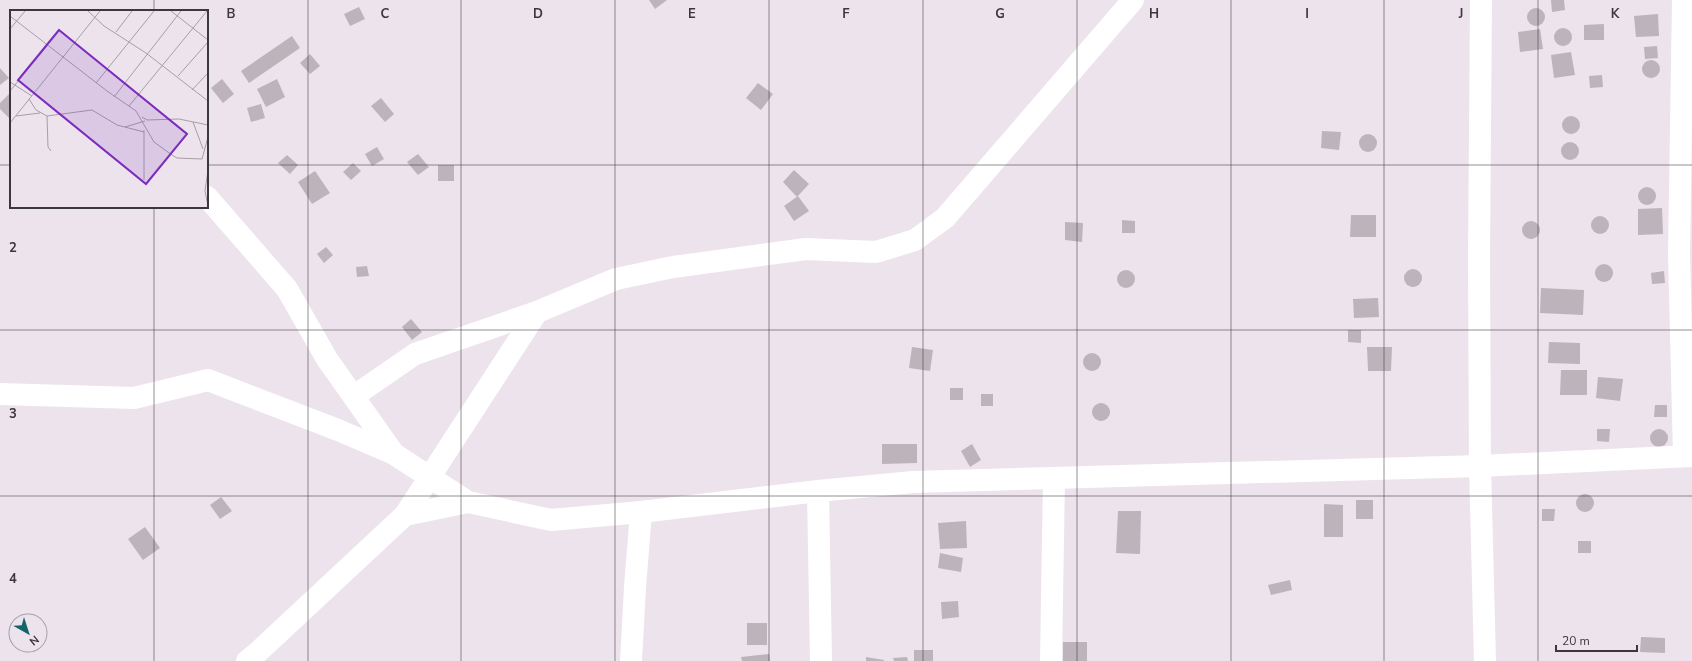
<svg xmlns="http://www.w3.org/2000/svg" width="1692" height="661" font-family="'Nunito Sans',sans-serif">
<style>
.building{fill:#bcb3bb}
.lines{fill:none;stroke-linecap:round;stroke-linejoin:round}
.street{stroke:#fff;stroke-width:22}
.grid{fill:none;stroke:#3b383b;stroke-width:1;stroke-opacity:0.55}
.inset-road{fill:none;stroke:#a69fa5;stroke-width:1}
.view{fill:#7b2cbf;fill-opacity:0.15;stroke:#7b2cbf;stroke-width:2}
.inset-edge{fill:none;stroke:#3b383b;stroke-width:2}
.grid-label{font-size:13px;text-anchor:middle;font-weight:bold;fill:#3b383b;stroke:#ede3ec;stroke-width:3;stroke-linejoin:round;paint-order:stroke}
</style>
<rect width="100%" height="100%" fill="#ede3ec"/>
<g class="building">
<polygon points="649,0 667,0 655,9"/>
<polygon points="1551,0 1564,0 1565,10 1552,12"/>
<polygon points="359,7 365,19 350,26 344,14"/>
<circle cx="1536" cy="17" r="9"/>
<polygon points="1658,14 1659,36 1636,37 1634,16"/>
<polygon points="1604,24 1604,40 1584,40 1584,25"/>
<circle cx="1563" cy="37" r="9"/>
<polygon points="1540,29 1543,49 1520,52 1518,32"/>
<polygon points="292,36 300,48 249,83 241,71"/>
<polygon points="1657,46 1658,58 1645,59 1644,47"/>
<polygon points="1571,52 1575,75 1554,78 1551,55"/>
<polygon points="310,54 320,66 310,74 300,63"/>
<circle cx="1651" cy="69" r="9"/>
<polygon points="0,68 9,78 0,85"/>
<polygon points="1602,75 1603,87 1590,88 1589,76"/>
<polygon points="222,79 234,94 223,103 211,88"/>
<polygon points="277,79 285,97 266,107 257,89"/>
<polygon points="758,83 773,94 761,110 746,98"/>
<polygon points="11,92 11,120 0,109 0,103"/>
<polygon points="381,98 394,114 385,122 371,106"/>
<polygon points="261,104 265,118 251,122 247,108"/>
<circle cx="1571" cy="125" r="9"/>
<polygon points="1322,131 1341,132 1339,150 1321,148"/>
<circle cx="1368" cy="143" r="9"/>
<circle cx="1570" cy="151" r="9"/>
<polygon points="377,147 384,159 372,166 365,154"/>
<polygon points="418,154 429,167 418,175 407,162"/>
<polygon points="287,155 298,165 290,174 278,163"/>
<polygon points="353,163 361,171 351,180 343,172"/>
<rect x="438" y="165" width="16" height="16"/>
<polygon points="794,170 809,184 797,197 783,182"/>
<polygon points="315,171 330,193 312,204 298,182"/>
<circle cx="1647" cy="196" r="9"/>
<polygon points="798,196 809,211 794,221 784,206"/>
<polygon points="1662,208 1663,234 1638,235 1638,209"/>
<polygon points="1351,215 1376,215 1376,237 1350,237"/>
<circle cx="1600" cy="225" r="9"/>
<polygon points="1122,220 1135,221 1135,233 1122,233"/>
<circle cx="1531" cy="230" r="9"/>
<polygon points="1065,222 1083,223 1082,242 1065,240"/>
<polygon points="326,247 333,255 324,263 317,254"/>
<circle cx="1604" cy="273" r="9"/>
<polygon points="367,266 369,276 357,277 356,267"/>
<circle cx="1413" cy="278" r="9"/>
<circle cx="1126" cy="279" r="9"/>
<polygon points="1664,271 1665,283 1652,284 1651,273"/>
<polygon points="1541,288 1584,290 1583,315 1540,313"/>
<polygon points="1378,298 1379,317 1354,318 1353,299"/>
<polygon points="411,319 422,332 412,340 402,327"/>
<polygon points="1348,330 1361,330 1361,343 1348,342"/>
<polygon points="1549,342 1580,343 1580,364 1548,363"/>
<polygon points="912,347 933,350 930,371 909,368"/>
<polygon points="1367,347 1392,347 1391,371 1368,371"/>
<circle cx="1092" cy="362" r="9"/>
<polygon points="1561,370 1587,370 1587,395 1560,395"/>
<polygon points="1598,377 1623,379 1620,401 1596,398"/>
<rect x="950" y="388" width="13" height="12"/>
<rect x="981" y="394" width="12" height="12"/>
<circle cx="1101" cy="412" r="9"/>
<polygon points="1655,405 1667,405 1667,417 1654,417"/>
<polygon points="1597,429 1610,429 1609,442 1597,441"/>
<circle cx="1659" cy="438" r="9"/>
<polygon points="882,444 917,444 917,463 882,464"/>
<polygon points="972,444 981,460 970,467 961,451"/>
<circle cx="1585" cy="503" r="9"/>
<polygon points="221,497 232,511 220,519 210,505"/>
<rect x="1356" y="500" width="17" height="19"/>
<polygon points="1324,504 1343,505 1343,537 1324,537"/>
<polygon points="1542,509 1555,509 1554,521 1542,521"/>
<polygon points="1118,511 1141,511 1140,554 1116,553"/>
<polygon points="966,521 967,548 940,549 938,523"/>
<polygon points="145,527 160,548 143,560 128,539"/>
<rect x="1578" y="541" width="13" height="12"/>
<polygon points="940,553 963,558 961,572 938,568"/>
<polygon points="1290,580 1292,590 1271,595 1268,585"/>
<polygon points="958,601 959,617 942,619 941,602"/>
<rect x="747" y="623" width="20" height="22"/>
<polygon points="1641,637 1665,638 1665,653 1640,652"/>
<rect x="1063" y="642" width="24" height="19"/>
<rect x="914" y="650" width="19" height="11"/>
<polygon points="769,654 770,661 742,661 741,657"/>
<polygon points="866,657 884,660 884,661 866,661"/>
<polygon points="907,657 908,661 894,661 893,658"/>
</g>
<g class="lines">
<g class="street">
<polyline points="1481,0 1479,258 1480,466 1485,661"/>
<polyline points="1683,0 1679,254 1684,455"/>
<polyline points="207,197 287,289 327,359 394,454"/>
<polyline points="0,394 134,398 208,380 338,430 394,454 468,502 551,520 641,512 818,491 913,482 1480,466 1692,456"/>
<polyline points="354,396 415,354 537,312 616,279 673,267 806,249 876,252 915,240 945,218 1133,0"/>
<polyline points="818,491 821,661"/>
<polyline points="405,515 537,312"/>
<polyline points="247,661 257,653 405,515 468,502"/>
<polyline points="631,661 635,587 641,512"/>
<polyline points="1051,661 1054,478"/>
</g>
</g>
<path class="grid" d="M154 0V11M308 0V661M461 0V661M615 0V661M769 0V661M923 0V661M1077 0V661M1231 0V661M1384 0V661M1538 0V661M0 165H11M207 165H1692M154 207V661M0 330H1692M0 496H1692"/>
<g transform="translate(10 10)">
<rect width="198" height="198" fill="#ede3ec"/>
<path class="inset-road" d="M78 1 94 16 136 43 198 91M161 1 198 30M0 6 97 81 126 101 144 132 162 145 167 148 192 149 198 127M0 19 15 1M106 22 122 1M168 66 198 32M0 72 22 86M86 73 144 1M182 80 198 63M0 81 37 36M104 87 171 1M19 89 26 100 37 106 82 100 107 115 134 122M119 96 197 1M6 106 30 103M37 106 38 137 41 141M132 107 137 110 169 109 198 115M183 112 193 139M0 113 90 1M115 117 135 111M198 160 195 181 198 196M134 170V120"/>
<path class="view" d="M49 20 177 124 136 174 8 70Z"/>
<rect width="198" height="198" class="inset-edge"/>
</g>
<g class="grid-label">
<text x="231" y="18">B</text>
<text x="385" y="18">C</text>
<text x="538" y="18">D</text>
<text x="692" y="18">E</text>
<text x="846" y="18">F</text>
<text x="1000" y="18">G</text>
<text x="1154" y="18">H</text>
<text x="1307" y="18">I</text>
<text x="1461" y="18">J</text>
<text x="1615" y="18">K</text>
<text x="13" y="252">2</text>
<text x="13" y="418">3</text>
<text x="13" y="583">4</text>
</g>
<g transform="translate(28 633) rotate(141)"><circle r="19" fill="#ede3ec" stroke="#a69fa5"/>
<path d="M0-3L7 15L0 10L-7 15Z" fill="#156469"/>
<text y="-6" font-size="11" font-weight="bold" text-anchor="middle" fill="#3b383b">N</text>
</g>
<path d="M1556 645v6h81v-6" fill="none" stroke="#3b383b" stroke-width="2"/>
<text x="1562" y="645" font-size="12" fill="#3b383b" stroke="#ede3ec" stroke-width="3" paint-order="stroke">20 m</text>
</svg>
